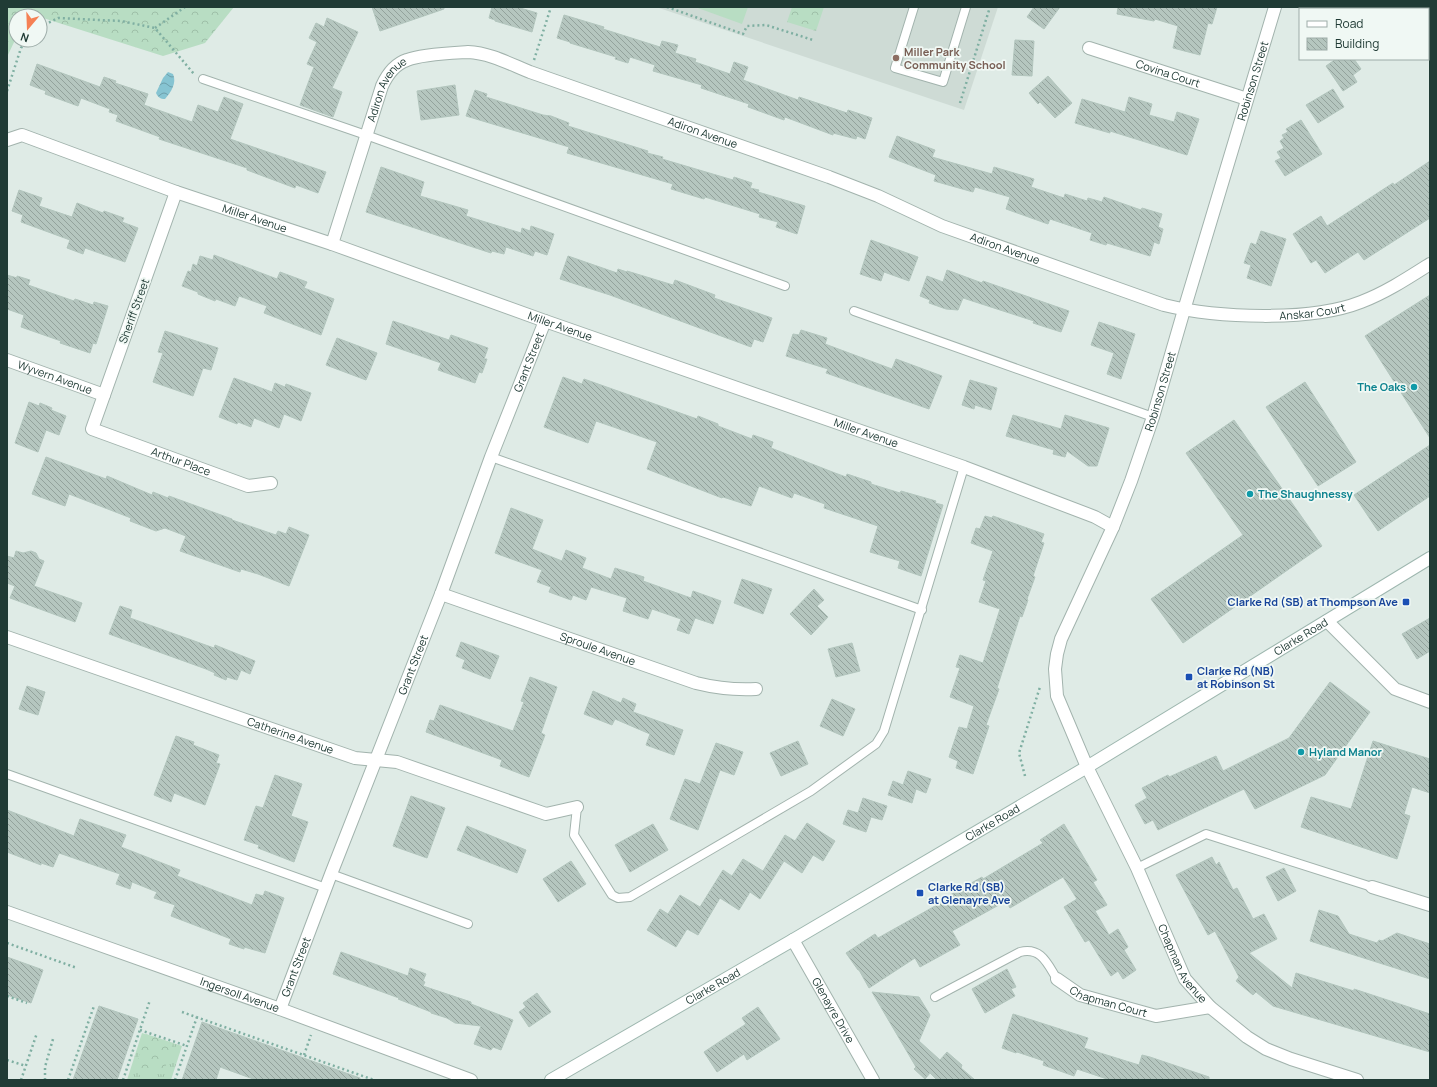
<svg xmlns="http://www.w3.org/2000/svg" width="1437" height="1087" font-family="Manrope,sans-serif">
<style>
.built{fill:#cedbd5}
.grass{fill:url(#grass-tufts)}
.forest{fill:url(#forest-crowns)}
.pitch{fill:#b8ddc3}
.water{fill:url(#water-waves)}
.building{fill:url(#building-back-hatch);stroke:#b2c5bd}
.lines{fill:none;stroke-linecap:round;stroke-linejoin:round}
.service-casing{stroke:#a2b3ad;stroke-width:10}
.minor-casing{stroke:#a2b3ad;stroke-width:14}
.tertiary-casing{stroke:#a2b3ad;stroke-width:14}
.secondary-casing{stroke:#9eb7af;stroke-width:14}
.path{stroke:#7fafa2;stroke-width:2.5;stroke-dasharray:2 3;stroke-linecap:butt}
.service{stroke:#fff;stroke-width:8}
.minor{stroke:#fff;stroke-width:12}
.tertiary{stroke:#fff;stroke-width:12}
.secondary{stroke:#fff;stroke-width:12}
.education-dot{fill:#8d6e63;stroke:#f0f8f4;stroke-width:1.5}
.culture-dot{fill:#0f9aa8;stroke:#f0f8f4;stroke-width:1.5}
.transit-dot{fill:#1a4fb4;stroke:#f0f8f4;stroke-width:1.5}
.labels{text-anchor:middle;stroke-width:3.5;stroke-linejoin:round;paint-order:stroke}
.education-label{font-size:11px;font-weight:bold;fill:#785e54;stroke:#f0f8f4;text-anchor:start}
.street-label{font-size:11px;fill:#203b35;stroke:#f0f8f4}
.culture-label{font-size:11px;font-weight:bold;fill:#0d838f;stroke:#f0f8f4;text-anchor:start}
.transit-label{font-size:11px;font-weight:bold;fill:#164399;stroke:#f0f8f4;text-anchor:start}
</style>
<defs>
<pattern id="grass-tufts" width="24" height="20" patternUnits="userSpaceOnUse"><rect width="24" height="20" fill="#b8ddc3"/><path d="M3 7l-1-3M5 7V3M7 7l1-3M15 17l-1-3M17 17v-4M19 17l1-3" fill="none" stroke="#9ebfa8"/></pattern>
<pattern id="forest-crowns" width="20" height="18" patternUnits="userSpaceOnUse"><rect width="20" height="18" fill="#b8ddc3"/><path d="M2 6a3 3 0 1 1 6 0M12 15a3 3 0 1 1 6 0" fill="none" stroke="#9ebfa8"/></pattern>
<pattern id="water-waves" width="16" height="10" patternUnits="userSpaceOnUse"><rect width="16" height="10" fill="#86c4d2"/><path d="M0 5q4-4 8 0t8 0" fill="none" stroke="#6da0ab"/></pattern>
<pattern id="building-back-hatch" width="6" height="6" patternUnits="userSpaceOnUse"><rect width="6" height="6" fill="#b5c6bf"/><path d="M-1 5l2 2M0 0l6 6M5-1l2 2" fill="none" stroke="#93a29c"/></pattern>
</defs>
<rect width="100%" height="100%" fill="#dfebe6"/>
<polygon class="built" points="656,7 998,7 964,110"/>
<polygon class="grass" points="142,1033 182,1046 171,1080 127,1080"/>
<g class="forest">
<polygon points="7,7 234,7 205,43 163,56 40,17 40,16 28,13 27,16 16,16 16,38 7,57"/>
<polygon points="792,7 824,7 816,31 787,22"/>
<polygon points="146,1034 173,1043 163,1075 152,1071 150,1078 139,1075 141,1069 137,1062"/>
</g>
<polygon class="pitch" points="695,7 748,7 742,24"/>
<path class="water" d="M168 72 173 74C177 83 171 92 165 99 160 99 158 97 156 93L163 78Z"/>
<g class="building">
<polygon points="372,7 444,7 444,9 380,31"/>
<polygon points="492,7 517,7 537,13 532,32 495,21 495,20 489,18"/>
<polygon points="1034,7 1060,7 1044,29 1027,17"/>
<polygon points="1118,7 1217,7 1212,24 1208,23 1200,55 1173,48 1178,26 1155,19 1154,21 1117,14"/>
<polygon points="564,15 604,27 603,29 660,47 662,41 678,45 675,53 696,59 695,62 730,74 734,62 748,67 743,80 798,100 799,97 847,113 848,110 872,118 865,139 857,136 856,139 833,133 833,135 785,117 784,120 748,107 749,104 701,88 702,85 653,71 655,65 630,57 628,63 615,59 616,57 570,43 570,42 557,38"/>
<polygon points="327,18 358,32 332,88 342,92 333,117 300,105 314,67 307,64 317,42 309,38 316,23 324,27"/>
<polygon points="1015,40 1034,41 1032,76 1012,75"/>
<polygon points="1336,59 1354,59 1361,69 1353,75 1357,82 1343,91 1326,66"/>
<polygon points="37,64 100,87 104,77 116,81 115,83 148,94 144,105 192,122 198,105 218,112 224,97 243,104 230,139 326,172 318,193 296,185 295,188 247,170 247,168 159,139 160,137 116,121 118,115 109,112 110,109 81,98 78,106 45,94 46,91 30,85"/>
<polygon points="1048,76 1072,103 1055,118 1040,102 1038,104 1029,93"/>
<polygon points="455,85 459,115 421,120 417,91"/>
<polygon points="1333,89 1344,107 1318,123 1306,105"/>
<polygon points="475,90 487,94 486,97 543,115 551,116 569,123 568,126 648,151 647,153 663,157 662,159 733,180 734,177 752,183 750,188 759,190 758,192 805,206 797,234 776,227 778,222 759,217 760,214 705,197 704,199 671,189 673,184 567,153 569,147 466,116"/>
<polygon points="1129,97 1152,104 1149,115 1174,122 1177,112 1199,119 1187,155 1110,131 1110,133 1075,123 1082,99 1125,112"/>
<polygon points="1301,120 1322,154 1285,176 1275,161 1281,158 1277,152 1284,148 1280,141 1284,138 1282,135 1288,132 1286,129"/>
<polygon points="897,136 935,150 932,157 992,174 994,167 1034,179 1031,187 1064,198 1065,194 1087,201 1088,198 1102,202 1104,197 1141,210 1142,208 1162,214 1158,227 1163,229 1159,244 1154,242 1150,256 1107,243 1106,245 1090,240 1092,233 1050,219 1048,224 1006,209 1010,197 975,187 973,192 934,181 936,175 889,157"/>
<polygon points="1430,161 1430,218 1364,260 1358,252 1325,273 1316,260 1311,263 1293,234 1321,216 1327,226 1393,183 1394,185"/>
<polygon points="381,167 424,182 420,196 468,210 466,216 521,233 522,228 530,231 531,226 554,234 547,255 535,251 533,256 506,247 504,254 492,251 491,253 366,212"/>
<polygon points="19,190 42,198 39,206 72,217 77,203 103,213 104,211 124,218 122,222 138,228 125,262 85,248 83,254 67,248 70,240 21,222 23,215 12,211"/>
<polygon points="1261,231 1286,239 1271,286 1247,278 1251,265 1244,263 1251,243 1256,245"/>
<polygon points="871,240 918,257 909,281 884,272 881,281 860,274"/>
<polygon points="214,255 277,279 280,272 307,282 304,288 334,299 321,335 264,313 267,306 239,296 235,306 216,299 215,301 198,294 198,292 182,286 188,271 191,272 193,264 197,266 200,256 213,260"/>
<polygon points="568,256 617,273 618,269 627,272 627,271 673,285 675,280 715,295 714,298 772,318 763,342 754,339 751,347 610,295 560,279"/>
<polygon points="947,270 982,283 983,281 1069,311 1061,332 1033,323 1034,321 963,298 958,310 946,309 929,303 930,300 920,296 927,276 943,282"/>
<polygon points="7,275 17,278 17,276 30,280 28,285 74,301 75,299 93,305 94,302 108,306 96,344 93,343 90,353 60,343 61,341 21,327 24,315 7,309"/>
<polygon points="1430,295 1430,438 1365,336"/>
<polygon points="393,321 449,340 451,335 488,348 484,359 487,359 482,373 479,372 475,383 438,370 441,363 386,344"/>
<polygon points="1099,322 1135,334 1121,379 1107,374 1114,353 1091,345"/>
<polygon points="801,330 827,338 825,344 892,369 896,359 942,376 929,409 826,373 828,369 786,356 793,334 799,335"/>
<polygon points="165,331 218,348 211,370 203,368 193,396 153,382 163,353 158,352"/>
<polygon points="337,338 377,353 366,380 326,365"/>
<polygon points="563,377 582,384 584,379 697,419 698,416 718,424 718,426 752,439 753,435 773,442 771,448 835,473 846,477 847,474 871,482 871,484 900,493 901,491 936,501 935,503 943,505 921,576 898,568 900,561 870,552 878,526 824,508 825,504 794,493 792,498 759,486 751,506 723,497 722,498 647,469 657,442 596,421 588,443 544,427"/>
<polygon points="234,378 272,392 275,383 285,387 286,384 311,393 301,421 284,414 279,428 254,418 251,427 238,422 237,424 219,417"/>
<polygon points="970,380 997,388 991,410 975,405 974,409 962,405"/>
<polygon points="1305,382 1356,462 1318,486 1266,407"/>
<polygon points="29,402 39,406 40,403 52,408 51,410 66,416 59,435 46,430 38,452 15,443"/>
<polygon points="1013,415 1061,429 1065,415 1109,428 1097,466 1088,466 1067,451 1065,457 1053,454 1054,450 1006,436"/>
<polygon points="1234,420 1322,546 1183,643 1151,599 1243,535 1186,453"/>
<polygon points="1430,445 1430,496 1378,531 1354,495"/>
<polygon points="46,457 106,479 107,476 152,495 153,492 168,498 169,496 232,519 232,520 276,535 278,531 286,534 289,527 309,535 289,586 258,574 241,569 240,572 180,551 186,536 165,528 156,531 130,521 131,518 69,494 65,506 32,494"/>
<polygon points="511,508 543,520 532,549 562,561 566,550 586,558 582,568 611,579 615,568 644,577 643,581 691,598 693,591 721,601 713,624 695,618 689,634 677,630 681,619 652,609 648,619 623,611 627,598 591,587 586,600 573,595 571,600 549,592 551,587 537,582 542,570 495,553"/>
<polygon points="985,516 992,518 993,516 1044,534 1041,542 1044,543 1033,576 1035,577 1027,599 1028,600 1022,617 1020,616 997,688 999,689 986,725 989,726 973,774 956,768 958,761 949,757 959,727 967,729 974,706 950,697 960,668 956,667 960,655 983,663 1000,609 979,602 986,581 983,580 993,551 971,543 976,528 980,529"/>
<polygon points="16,551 23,553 31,551 36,553 39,559 44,561 34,586 82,603 75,622 10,598 15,586 7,583 7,556 14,558"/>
<polygon points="742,579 772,589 763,614 734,603"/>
<polygon points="814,589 824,600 817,606 828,617 811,635 790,614"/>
<polygon points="120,606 132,610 130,618 214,648 215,645 255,661 250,674 241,670 237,680 227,677 226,680 214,675 215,673 206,669 109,634"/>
<polygon points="1430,618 1430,651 1417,659 1402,634"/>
<polygon points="461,642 499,656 490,679 462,668 465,660 456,656"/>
<polygon points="852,643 860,671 836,677 828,649"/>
<polygon points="530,677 557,687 541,733 545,735 529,777 500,766 502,760 426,732 430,720 434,721 440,705 513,731 524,702 521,701"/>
<polygon points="1330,682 1370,712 1325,775 1255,809 1244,789 1158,830 1153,820 1145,824 1135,805 1147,798 1142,788 1168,775 1169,777 1216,756 1223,771 1289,738"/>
<polygon points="27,686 45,692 38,715 19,709"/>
<polygon points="593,691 621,703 623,698 636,704 633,712 683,730 674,755 646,745 650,734 615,719 612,725 584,714"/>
<polygon points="832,699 855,709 843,736 820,726"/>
<polygon points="176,736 194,742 193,745 219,755 216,763 220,764 205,805 174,793 171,802 154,795"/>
<polygon points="798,741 808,764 781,776 770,753"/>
<polygon points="1373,741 1430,759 1430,793 1412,787 1404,814 1410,816 1397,859 1301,827 1311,797 1351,809"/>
<polygon points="716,743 743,752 734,775 720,770 698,830 670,819 685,779 700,784"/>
<polygon points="908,771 931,779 926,793 916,789 912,803 888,795 893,781 903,785"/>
<polygon points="275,775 302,784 291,816 308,822 294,862 258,848 259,845 244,840 256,806 263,808"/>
<polygon points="411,796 445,808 427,858 393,846"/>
<polygon points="863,798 887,806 882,820 871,817 866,832 843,824 848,810 858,813"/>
<polygon points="7,810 74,836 80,819 126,835 121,847 180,870 177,876 252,905 256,894 263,896 265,891 284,898 265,953 244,947 244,949 229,944 231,939 171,916 175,905 154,898 157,892 132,882 130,889 116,884 120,874 59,853 53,867 41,863 41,865 7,852"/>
<polygon points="807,823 835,841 823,861 813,855 802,873 784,861 760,899 750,892 739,910 720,898 698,935 687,929 676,947 647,930 660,909 668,914 680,895 700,907 723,870 732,876 743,859 763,871 785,835 795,841"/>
<polygon points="653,824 668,850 630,872 615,845"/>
<polygon points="1064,824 1097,880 1093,882 1107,905 1095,911 1109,935 1118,929 1128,947 1124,950 1136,970 1123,979 1118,971 1111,976 1089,940 1085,942 1064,907 1077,899 1063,877 1010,908 1006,901 952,931 960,945 920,967 915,958 869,988 859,970 858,970 846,953 875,934 878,938 944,901 943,899 982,877 983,879 1043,843 1040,840"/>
<polygon points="467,826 526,850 517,873 457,850"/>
<polygon points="1212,857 1216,865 1219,862 1233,890 1237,888 1253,919 1264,914 1277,939 1249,953 1292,988 1296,973 1354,991 1354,989 1430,1014 1430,1052 1273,1006 1256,992 1253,995 1236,981 1239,977 1215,931 1208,935 1176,875"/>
<polygon points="571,861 586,884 558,902 543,879"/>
<polygon points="1284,868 1296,891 1278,901 1266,877"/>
<polygon points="1319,910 1338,916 1349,934 1377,943 1379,940 1382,941 1397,933 1430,944 1430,979 1310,941"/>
<polygon points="341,952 408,976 410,968 426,974 423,981 425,982 423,986 471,1002 471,1004 513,1020 501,1050 493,1047 491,1050 474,1044 481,1026 455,1023 447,1018 431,1013 431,1012 398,999 399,998 333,974"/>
<polygon points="7,957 43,970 31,1003 7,995"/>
<polygon points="1007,969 1016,987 1011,989 1015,996 985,1013 972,989"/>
<polygon points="872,992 919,997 930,1015 919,1041 940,1060 947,1052 962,1065 961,1068 975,1080 937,1080 930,1073 925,1079 914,1069 916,1067"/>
<polygon points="537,993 551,1012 529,1027 519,1012 526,1007 523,1003"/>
<polygon points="99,1006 138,1019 117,1080 73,1080"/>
<polygon points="758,1007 780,1039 747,1060 744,1054 717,1072 704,1052 746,1024 742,1018"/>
<polygon points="1013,1014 1088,1038 1084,1048 1139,1065 1142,1055 1150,1057 1209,1077 1209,1080 1110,1080 1077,1069 1074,1076 1043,1065 1044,1061 1017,1052 1016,1053 1002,1048"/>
<polygon points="202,1022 360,1078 360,1080 256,1080 220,1067 216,1080 182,1080"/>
</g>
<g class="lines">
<defs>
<g id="service">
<polyline points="914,7 895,68 943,82 966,7"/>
<polyline points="203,79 366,135 785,286"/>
<polyline points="854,311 1153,417"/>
<polyline points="491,457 922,610"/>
<polyline points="7,774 326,888"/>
<polyline points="577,807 574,835 612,895 618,898 630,897 811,791 876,744 884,731 964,467"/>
<polyline points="1137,868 1206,834 1372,887"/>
<polyline points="331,874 468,924"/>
<path d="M935 997 1020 952C1041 947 1047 963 1057 979"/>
</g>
<g id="minor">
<path id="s1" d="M1089 48 1247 99"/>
<path id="s2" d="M7 140 22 135 176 192 332 244 545 321 964 467 1095 517 1113 527"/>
<path id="s3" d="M176 192 92 429 248 486 271 483"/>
<path id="s4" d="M332 244 382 86C387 75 395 64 407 60 422 54 452 53 468 52 490 53 510 64 530 72L829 177 878 196 942 226 1164 305C1217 318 1310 322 1361 302 1385 293 1408 278 1430 264"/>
<path id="s5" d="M7 360 104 395"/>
<path id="s6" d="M441 594 696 683C716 688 736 690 756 689"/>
<polyline points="1327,621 1395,689 1430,702"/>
<path id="s7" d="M7 637 355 758 397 762 546 814 577 807"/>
<path id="s8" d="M1087 767 1137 868 1185 979 1210 1007 1247 1037 1266 1049 1291 1059 1357 1080"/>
<polyline points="1372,887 1430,905"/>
<path id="s9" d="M7 912 280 1009 471 1080"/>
<path id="s10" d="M1057 979 1080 995 1156 1016 1210 1007"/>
<path id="s11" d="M280 1009 331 874 441 594 491 457 545 321"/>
</g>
<g id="tertiary">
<path id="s12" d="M1087 767 1057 696 1055 669 1057 654 1061 639 1113 527 1131 481 1153 417 1184 310 1275 7"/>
<path id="s13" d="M793 940 873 1080"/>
</g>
<g id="secondary">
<path id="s14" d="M551 1080 793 940 1087 767 1430 558"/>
</g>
</defs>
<use href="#service" class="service-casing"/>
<use href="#minor" class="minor-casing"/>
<use href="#tertiary" class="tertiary-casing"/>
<use href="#secondary" class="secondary-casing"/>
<g class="path">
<polyline points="667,7 743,34 747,26 766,25 813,40"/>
<polyline points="40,27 58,18 121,21 155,28 194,74"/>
<polyline points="155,28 185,7"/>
<polyline points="534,60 551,7"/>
<polyline points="7,91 21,48 27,40"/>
<polyline points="960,103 990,7"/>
<polyline points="1025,776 1019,753 1040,687"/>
<polyline points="7,943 77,968"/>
<polyline points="7,996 27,1003"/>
<polyline points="182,1012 374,1080"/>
<polyline points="140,1030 187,1046"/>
<polyline points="304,1055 311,1035"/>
<polyline points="7,1060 26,1066"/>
<polyline points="21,1080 37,1033"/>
<polyline points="45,1080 45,1067 53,1039"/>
<polyline points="68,1080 94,1006"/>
<polyline points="123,1080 150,1000"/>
<polyline points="175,1080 197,1017"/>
</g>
<use href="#service" class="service"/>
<use href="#minor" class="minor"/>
<use href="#tertiary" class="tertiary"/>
<use href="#secondary" class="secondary"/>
</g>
<circle class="education-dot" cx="896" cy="58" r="4"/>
<g class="culture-dot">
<circle cx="1414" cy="387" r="4"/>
<circle cx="1250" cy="494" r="4"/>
<circle cx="1301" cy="752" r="4"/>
</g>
<g class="transit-dot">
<rect x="1402" y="598" width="8" height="8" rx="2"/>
<rect x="1185" y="673" width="8" height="8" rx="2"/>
<rect x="916" y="889" width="8" height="8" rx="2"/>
</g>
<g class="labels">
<g class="education-label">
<text x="904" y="56">Miller Park<tspan x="904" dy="13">Community School</tspan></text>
</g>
<g class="street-label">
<text dy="4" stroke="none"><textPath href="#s1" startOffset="83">Covina Court</textPath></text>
<text dy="4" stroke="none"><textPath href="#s12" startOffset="726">Robinson Street</textPath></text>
<text dy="4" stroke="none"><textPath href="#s4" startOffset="165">Adiron Avenue</textPath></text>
<text dy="4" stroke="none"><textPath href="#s4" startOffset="513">Adiron Avenue</textPath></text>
<text dy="4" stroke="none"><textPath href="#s2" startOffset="263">Miller Avenue</textPath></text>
<text dy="4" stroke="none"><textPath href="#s4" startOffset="837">Adiron Avenue</textPath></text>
<text dy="4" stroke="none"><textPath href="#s4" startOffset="1155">Anskar Court</textPath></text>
<text transform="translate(134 311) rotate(-70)" y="4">Sheriff Street</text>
<text dy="4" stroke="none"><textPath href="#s2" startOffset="587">Miller Avenue</textPath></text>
<text dy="4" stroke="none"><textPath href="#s11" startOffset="693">Grant Street</textPath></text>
<text dy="4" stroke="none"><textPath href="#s5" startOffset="51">Wyvern Avenue</textPath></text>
<text dy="4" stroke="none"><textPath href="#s12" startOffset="402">Robinson Street</textPath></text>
<text dy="4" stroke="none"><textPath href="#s2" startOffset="911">Miller Avenue</textPath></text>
<text dy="4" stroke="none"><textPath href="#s3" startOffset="346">Arthur Place</textPath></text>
<text dy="4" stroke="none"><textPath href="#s14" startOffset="871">Clarke Road</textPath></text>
<text dy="4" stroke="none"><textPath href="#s6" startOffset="166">Sproule Avenue</textPath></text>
<text dy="4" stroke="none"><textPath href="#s11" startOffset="369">Grant Street</textPath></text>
<text dy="4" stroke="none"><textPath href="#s7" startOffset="300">Catherine Avenue</textPath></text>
<text dy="4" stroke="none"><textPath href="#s14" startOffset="511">Clarke Road</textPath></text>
<text dy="4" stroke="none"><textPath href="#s8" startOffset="219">Chapman Avenue</textPath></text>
<text dy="4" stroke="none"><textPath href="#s11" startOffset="45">Grant Street</textPath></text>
<text dy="4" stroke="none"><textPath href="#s14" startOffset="187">Clarke Road</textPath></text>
<text dy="4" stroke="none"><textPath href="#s9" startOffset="247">Ingersoll Avenue</textPath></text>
<text dy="4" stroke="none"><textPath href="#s10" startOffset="57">Chapman Court</textPath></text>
<text dy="4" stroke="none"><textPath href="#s13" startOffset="81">Glenayre Drive</textPath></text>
</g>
<g class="culture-label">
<text x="1406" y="391" text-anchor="end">The Oaks</text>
<text x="1258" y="498">The Shaughnessy</text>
<text x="1309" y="756">Hyland Manor</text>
</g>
<g class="transit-label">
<text x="1398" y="606" text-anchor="end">Clarke Rd (SB) at Thompson Ave</text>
<text x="1197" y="675">Clarke Rd (NB)<tspan x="1197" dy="13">at Robinson St</tspan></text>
<text x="928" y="891">Clarke Rd (SB)<tspan x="928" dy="13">at Glenayre Ave</tspan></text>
</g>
</g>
<rect width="1437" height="1087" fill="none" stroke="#203b35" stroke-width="16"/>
<rect x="1299" y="8" width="130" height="52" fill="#f0f8f4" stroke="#9daca8"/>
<rect x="1307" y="21" width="20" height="6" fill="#ffffff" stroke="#9daca8"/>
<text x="1335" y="28" font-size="12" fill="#203b35">Road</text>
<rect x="1307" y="38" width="20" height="12" fill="url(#building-back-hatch)" stroke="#9daca8"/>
<text x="1335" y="48" font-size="12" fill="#203b35">Building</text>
<g transform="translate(28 28) rotate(199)"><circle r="19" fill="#f0f8f4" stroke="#9daca8"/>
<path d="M0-3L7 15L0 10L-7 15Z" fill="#f58054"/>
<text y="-6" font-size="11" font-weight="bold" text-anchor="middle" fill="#203b35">N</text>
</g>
</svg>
